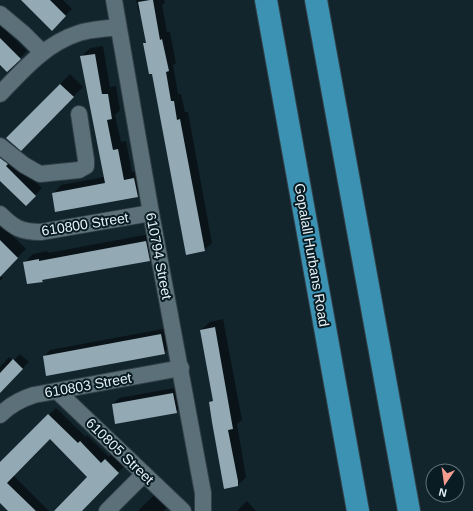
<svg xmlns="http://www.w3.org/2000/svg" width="473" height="511" font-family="Arial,sans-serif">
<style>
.shadow{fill:#0007}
.building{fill:#93a9b3}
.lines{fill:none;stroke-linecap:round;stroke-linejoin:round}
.street-casing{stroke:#334047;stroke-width:18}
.highway-casing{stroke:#334047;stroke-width:24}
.street{stroke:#5b7079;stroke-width:16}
.highway{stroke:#3b92b3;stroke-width:22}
.labels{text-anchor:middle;stroke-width:4;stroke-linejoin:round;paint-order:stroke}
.street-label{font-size:14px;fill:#e6f2f7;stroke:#091c23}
</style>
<rect width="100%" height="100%" fill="#12252d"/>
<g class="shadow">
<polygon points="23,0 63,0 72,9 52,29"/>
<polygon points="136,0 164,0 165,2 162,5 167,32 170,32 176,63 173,65 178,94 181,94 185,112 188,112 212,243 204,250 144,43 146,42 141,12 139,13"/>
<polygon points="0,24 27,51 7,71 2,66 0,67"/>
<polygon points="103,46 110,87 116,86 120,110 115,115 121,142 126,141 132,172 143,170 146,188 137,196 53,194 61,185 104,177 81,57 90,48"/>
<polygon points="70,74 83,87 21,149 7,138"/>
<polygon points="0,145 11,159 42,188 26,205 0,180"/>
<polygon points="0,223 26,249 0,275 3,278 0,281"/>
<polygon points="155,233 159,251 150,260 44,279 42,281 24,263 33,254 47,251 48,253"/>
<polygon points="223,319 242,420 237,424 246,477 237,486 210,403 214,399 201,330 210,322"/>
<polygon points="168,328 171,346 164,353 44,357 50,350"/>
<polygon points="20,354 29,362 0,391 0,367 9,357 13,361"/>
<polygon points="180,387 183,405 176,412 113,404 119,398"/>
<polygon points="56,408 86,437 87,435 109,457 112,453 125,465 80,511 55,511 89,477 50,437 13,475 49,511 10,511 0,502 0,464"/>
<polygon points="155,494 168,507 163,511 138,511"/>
<polygon points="247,501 256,511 237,511"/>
</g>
<g class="building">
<polygon points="21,0 50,0 66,16 52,31"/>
<polygon points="150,0 153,0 160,40 162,39 169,71 166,72 171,101 174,101 177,120 180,119 205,251 186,255 152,74 149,74 143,43 146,43 138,2"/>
<polygon points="0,38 21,59 7,72 0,65"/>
<polygon points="95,54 102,94 108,94 112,119 107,120 113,150 118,149 124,180 134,178 138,197 55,212 52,193 105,183 80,56"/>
<polygon points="60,84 74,97 21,151 6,138"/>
<polygon points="0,158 8,164 6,166 36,196 26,206 0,181"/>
<polygon points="0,240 18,258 0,277"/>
<polygon points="146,241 150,261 42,280 43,282 27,284 23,262 39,259 39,261"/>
<polygon points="215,327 233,429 228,430 238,481 238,486 224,489 212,422 209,402 213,401 200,330"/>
<polygon points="161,334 165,354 46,376 43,356"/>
<polygon points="13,359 23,369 0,393 0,373"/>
<polygon points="173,393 177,413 115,424 112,404"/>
<polygon points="48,414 78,443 80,441 101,463 105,459 119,473 82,511 54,511 87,477 50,439 7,483 36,511 8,511 0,503 0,462"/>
</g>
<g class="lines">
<defs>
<g id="street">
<polyline points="114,0 151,213 203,493 203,511"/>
<polyline points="0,14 24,34 42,52"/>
<path d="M0 94C23 70 45 44 79 33 91 29 105 29 118 27"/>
<polyline points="0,146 24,165 40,174 79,170 86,166 86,160 79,114"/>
<path d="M0 214C14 228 21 232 41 232L151 213"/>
<polyline points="57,391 183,511"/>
<path d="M0 415C10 405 21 399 34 395L181 368"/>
<polyline points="107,511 144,474"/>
</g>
<g id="highway">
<polyline points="266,0 358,511"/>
<polyline points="316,0 409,511"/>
</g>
</defs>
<use href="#street" class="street-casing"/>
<use href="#highway" class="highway-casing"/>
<use href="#street" class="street"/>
<use href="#highway" class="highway"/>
</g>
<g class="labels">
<g class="street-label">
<text transform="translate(85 224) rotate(-9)" y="5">610800 Street</text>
<text transform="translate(312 255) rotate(80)" y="5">Gopalall Hurbans Road</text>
<text transform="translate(159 256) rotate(79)" y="5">610794 Street</text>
<text transform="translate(88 385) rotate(-10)" y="5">610803 Street</text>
<text transform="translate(120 451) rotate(44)" y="5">610805 Street</text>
</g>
</g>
<g transform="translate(445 483) rotate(193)"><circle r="19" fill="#091c23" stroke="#617278"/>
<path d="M0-3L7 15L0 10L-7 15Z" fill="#f59c91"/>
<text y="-6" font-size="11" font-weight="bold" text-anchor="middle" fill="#e6f2f7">N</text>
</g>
</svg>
